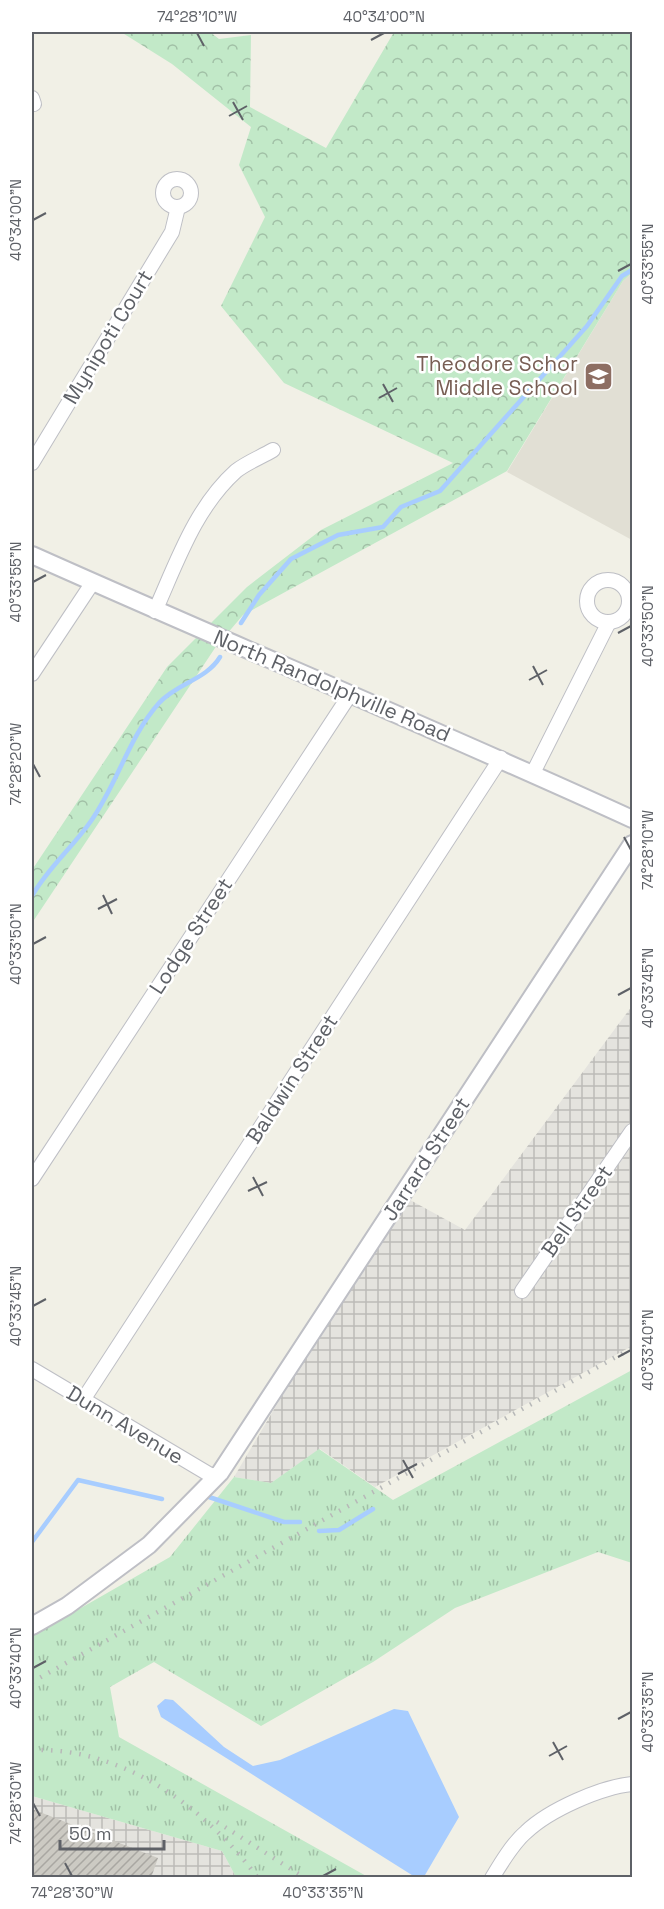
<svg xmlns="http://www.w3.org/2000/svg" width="664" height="1909" font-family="'Space Grotesk',sans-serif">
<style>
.industrial{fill:url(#industrial-grid)}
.education{fill:#e1dfd4}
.grass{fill:url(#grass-tufts)}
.forest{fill:url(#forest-crowns)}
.water{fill:#a8cdff}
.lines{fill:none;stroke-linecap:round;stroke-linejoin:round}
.stream{stroke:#a8cdff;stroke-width:4.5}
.building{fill:url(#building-hatch)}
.minor-casing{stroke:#bebfc5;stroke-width:16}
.tertiary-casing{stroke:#bebfc5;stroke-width:20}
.minor{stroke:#fff;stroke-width:14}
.tertiary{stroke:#fff;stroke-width:16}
.rail{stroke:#b7b8b8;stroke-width:4.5;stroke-dasharray:1.5 8;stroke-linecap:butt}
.ticks{fill:none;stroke:#5e6167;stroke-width:2}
.labels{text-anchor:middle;stroke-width:5;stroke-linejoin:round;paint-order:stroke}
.street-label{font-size:21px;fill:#5e6167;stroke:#fff}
.education-label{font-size:21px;fill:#785e54;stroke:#fff;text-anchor:end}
.neatline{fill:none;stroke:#5e6167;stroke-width:2}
.ticks-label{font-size:15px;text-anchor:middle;fill:#5e6167}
</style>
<defs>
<pattern id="industrial-grid" width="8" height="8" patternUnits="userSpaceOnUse" patternTransform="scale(1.5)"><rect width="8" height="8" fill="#e4e3de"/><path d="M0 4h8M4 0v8" fill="none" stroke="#bcbbb8"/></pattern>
<pattern id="grass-tufts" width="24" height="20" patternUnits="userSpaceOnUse" patternTransform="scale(1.5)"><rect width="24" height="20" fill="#c2e9c8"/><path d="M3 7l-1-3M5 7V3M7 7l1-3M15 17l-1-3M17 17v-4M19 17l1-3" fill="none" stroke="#a1c0a6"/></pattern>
<pattern id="forest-crowns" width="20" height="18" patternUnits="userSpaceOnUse" patternTransform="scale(1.5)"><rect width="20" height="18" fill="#c2e9c8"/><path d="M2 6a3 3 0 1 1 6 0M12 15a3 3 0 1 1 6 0" fill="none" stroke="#a1c0a6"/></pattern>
<pattern id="building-hatch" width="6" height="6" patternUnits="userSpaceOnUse" patternTransform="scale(1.5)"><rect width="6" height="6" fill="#cccac3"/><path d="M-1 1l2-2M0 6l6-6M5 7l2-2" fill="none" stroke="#a9a7a2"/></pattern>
</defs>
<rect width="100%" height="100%" fill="#f1f0e6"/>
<g class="industrial">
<polygon points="632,1006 632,1346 375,1487 320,1449 271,1483 234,1477 401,1195 465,1230"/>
<polygon points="32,1796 222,1851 236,1877 32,1877"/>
</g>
<polygon class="education" points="632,273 632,540 507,472 623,281"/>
<polygon class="grass" points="632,1370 632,1563 598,1552 455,1608 373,1662 261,1726 154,1662 110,1687 119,1737 368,1877 236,1877 222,1851 32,1796 32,1636 170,1557 234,1477 271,1483 319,1449 393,1500"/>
<polygon class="forest" points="121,32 210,32 219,39 251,35 250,107 326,148 394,32 632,32 632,273 623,281 507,471 243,615 215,648 32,923 32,870 167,667 247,587 321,530 453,463 284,383 221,306 265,217 239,165 251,127 172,64"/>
<polygon class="water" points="165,1699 173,1700 224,1747 253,1766 280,1760 394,1709 408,1711 459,1817 425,1875 415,1877 161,1717 157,1706"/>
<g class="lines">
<g class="stream">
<polyline points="241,623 259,595 291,559 338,535 383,527 401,507 440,491 587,326 622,276 632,270"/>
<path d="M32 896C48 868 72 848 91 821 118 783 128 738 159 703 177 683 206 680 220 657"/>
<polyline points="209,1497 284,1522 300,1522"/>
<polyline points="319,1531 339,1530 373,1509"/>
<polyline points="32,1542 78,1480 162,1499"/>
</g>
</g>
<polygon class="building" points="32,1809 158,1858 151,1878 32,1878"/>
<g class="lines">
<defs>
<g id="minor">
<polyline points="32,98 34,104"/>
<circle cx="177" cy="193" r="14"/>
<polyline points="32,463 172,232 178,207"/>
<circle cx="608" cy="601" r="21"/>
<path d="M155 611C177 562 195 508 236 471 246 463 261 457 273 450"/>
<polyline points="32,674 93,582"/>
<polyline points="533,773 609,622"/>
<polyline points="32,1179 351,693"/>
<polyline points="522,1291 632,1131"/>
<polyline points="32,1369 212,1476 220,1473"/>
<polyline points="83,1400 501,758"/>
<path d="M492 1878C501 1863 513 1843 526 1832 549 1810 601 1787 632 1784"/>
</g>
<g id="tertiary">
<path d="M32 555C231 644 433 728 632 819"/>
<polyline points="32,1626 67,1606 149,1545 220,1473 632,844"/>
</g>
</defs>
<use href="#minor" class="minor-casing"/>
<use href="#tertiary" class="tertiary-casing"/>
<use href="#minor" class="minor"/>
<use href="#tertiary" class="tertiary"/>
<g class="rail">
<polyline points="32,1682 632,1348"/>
<path d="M32 1750C123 1747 206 1808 258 1878"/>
<polyline points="217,1822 305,1878"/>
</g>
</g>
<path class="ticks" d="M197 33 204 46M371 40 384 33M233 102 243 120M229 116 247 106M33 220 46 213M618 271 631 264M383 384 393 402M379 398 397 388M33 582 46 575M618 633 631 626M533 666 543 685M529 680 547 670M33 764 40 777M624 837 631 850M103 895 112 914M98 909 117 899M33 944 46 937M618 995 631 988M253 1177 263 1196M248 1191 267 1182M33 1306 46 1299M618 1357 631 1350M403 1460 413 1478M398 1474 417 1464M33 1668 46 1661M618 1719 631 1712M553 1742 563 1760M549 1756 567 1746M33 1803 40 1816M65 1863 72 1876M323 1876 336 1869"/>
<defs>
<symbol id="school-square" viewBox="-11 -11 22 22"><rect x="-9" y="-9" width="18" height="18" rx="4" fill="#8d6e63" stroke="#fff"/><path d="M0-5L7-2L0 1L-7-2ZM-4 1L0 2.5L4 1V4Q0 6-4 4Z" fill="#fff"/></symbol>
</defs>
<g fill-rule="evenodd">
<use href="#school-square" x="582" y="360" width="33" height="33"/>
</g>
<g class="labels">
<g class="street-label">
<text transform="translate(108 337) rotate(-59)" y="7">Mynipoti Court</text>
<text transform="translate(332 686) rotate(23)" y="7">North Randolphville Road</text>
<text transform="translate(191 936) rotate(-57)" y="7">Lodge Street</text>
<text transform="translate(292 1079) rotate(-57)" y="7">Baldwin Street</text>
<text transform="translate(426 1159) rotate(-57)" y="7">Jarrard Street</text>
<text transform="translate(577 1211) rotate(-55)" y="7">Bell Street</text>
<text transform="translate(125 1425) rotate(31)" y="7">Dunn Avenue</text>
</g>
<g class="education-label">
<text x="578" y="371">Theodore Schor<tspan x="578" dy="24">Middle School</tspan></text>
</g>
</g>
<rect width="664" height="1909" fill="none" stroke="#ffffff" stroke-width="66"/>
<path d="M60 1840v9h104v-9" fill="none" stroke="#5e6167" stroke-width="3"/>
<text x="69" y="1840" font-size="18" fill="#5e6167" stroke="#ffffff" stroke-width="4.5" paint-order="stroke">50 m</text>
<rect x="33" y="33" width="598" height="1843" class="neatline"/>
<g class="ticks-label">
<text x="197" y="22">74°28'10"W</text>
<text x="384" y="22">40°34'00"N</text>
<text transform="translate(16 220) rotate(-90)" y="5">40°34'00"N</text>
<text transform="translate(648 264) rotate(-90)" y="5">40°33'55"N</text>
<text transform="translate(16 582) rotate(-90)" y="5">40°33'55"N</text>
<text transform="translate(648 626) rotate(-90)" y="5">40°33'50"N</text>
<text transform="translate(16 764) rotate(-90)" y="5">74°28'20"W</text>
<text transform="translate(648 850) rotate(-90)" y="5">74°28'10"W</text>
<text transform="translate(16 944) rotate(-90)" y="5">40°33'50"N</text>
<text transform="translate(648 988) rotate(-90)" y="5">40°33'45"N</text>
<text transform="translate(16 1306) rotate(-90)" y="5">40°33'45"N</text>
<text transform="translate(648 1350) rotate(-90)" y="5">40°33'40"N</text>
<text transform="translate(16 1668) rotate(-90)" y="5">40°33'40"N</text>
<text transform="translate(648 1712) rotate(-90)" y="5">40°33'35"N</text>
<text transform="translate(16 1803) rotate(-90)" y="5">74°28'30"W</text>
<text x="72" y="1898">74°28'30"W</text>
<text x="323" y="1898">40°33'35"N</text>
</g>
</svg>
